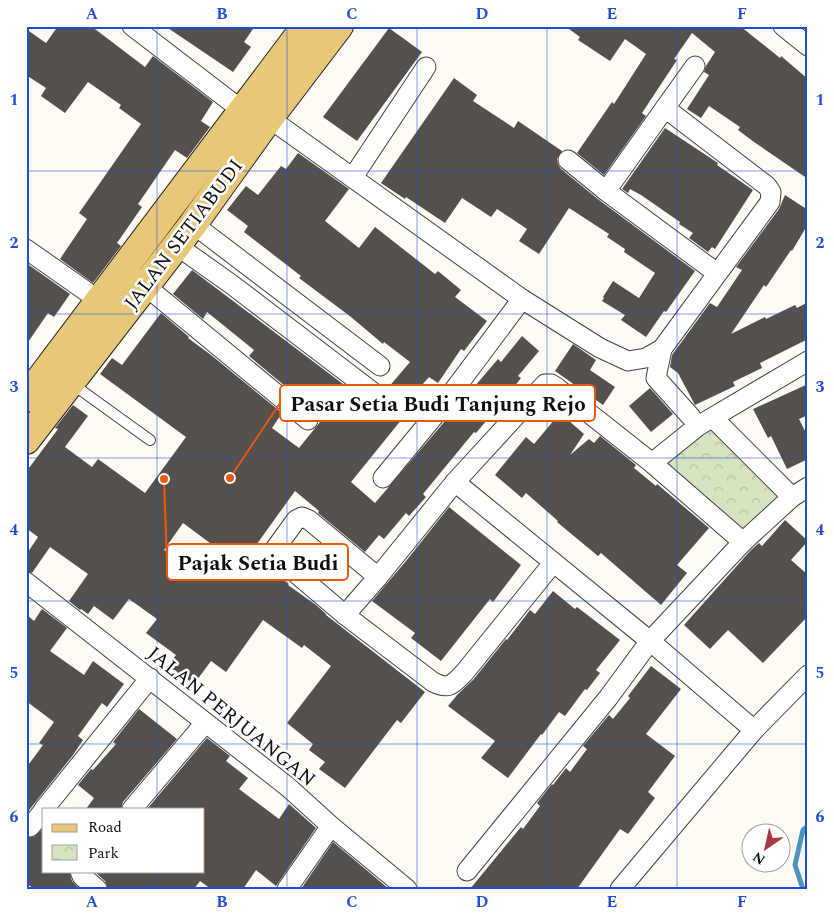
<svg xmlns="http://www.w3.org/2000/svg" width="834" height="915" font-family="Spectral,serif">
<style>
.park{fill:url(#park-crowns)}
.lines{fill:none;stroke-linecap:round;stroke-linejoin:round}
.stream{stroke:#4d94bd;stroke-width:5}
.building{fill:#56504d;fill-rule:evenodd}
.service-casing{stroke:#424242;stroke-width:12}
.minor-casing{stroke:#424242;stroke-width:21}
.primary-casing{stroke:#202020;stroke-width:30}
.service{stroke:#fff;stroke-width:10}
.minor{stroke:#fff;stroke-width:19}
.primary{stroke:#e8c878;stroke-width:28}
.grid{fill:none;stroke:#1d4ed8;stroke-width:1;stroke-opacity:0.55}
.labels{text-anchor:middle;stroke-width:5;stroke-linejoin:round;paint-order:stroke}
.street-label{font-size:20px;fill:#0f0f0f;stroke:#fff}
.leader{fill:none;stroke:#e8590c;stroke-width:2}
.callout-dot{fill:#e8590c;stroke:#fff;stroke-width:2}
.callout{fill:#fff;stroke:#e8590c;stroke-width:2}
.callout-label{font-size:21px;text-anchor:middle;font-weight:bold;fill:#0f0f0f}
.neatline{fill:none;stroke:#1d4ed8;stroke-width:2}
.grid-label{font-size:16px;text-anchor:middle;font-weight:bold;fill:#1d4ed8}
</style>
<defs>
<pattern id="park-crowns" width="20" height="18" patternUnits="userSpaceOnUse" patternTransform="scale(1.25)"><rect width="20" height="18" fill="#d4e4c0"/><path d="M2 6a3 3 0 1 1 6 0M12 15a3 3 0 1 1 6 0" fill="none" stroke="#b5c2a4"/></pattern>
</defs>
<rect width="100%" height="100%" fill="#fdfbf3"/>
<polygon class="park" points="711,421 789,495 745,539 663,466"/>
<g class="lines">
<polyline class="stream" points="803,889 795,865 803,830 808,826"/>
</g>
<g class="building">
<polygon points="58,26 91,26 145,67 153,56 213,102 201,121 210,127 187,158 175,150 138,204 142,207 117,243 121,246 93,283 60,259 87,219 79,213 141,124 119,108 121,105 88,82 65,113 41,96 46,88 26,75 26,29 46,43"/>
<polygon points="165,26 255,26 244,42 251,47 233,72"/>
<polygon points="565,26 740,26 780,58 781,56 808,79 808,179 754,142 738,130 740,127 709,106 701,118 687,109 709,75 704,72 706,66 715,52 692,33 674,59 677,60 642,113 646,116 604,175 577,153 612,102 614,104 646,54 625,39 610,61 578,40 580,37"/>
<polygon points="389,28 422,52 357,141 323,117"/>
<polygon points="454,78 477,95 473,101 514,128 518,121 562,151 557,159 558,164 561,169 599,200 695,271 666,312 664,311 646,337 621,320 625,315 602,301 604,298 603,297 613,281 639,298 655,273 624,252 625,249 607,237 609,234 569,208 539,254 519,241 527,229 497,209 491,217 462,198 445,223 406,197 405,199 381,183"/>
<polygon points="665,128 718,163 717,165 753,190 715,249 712,247 708,252 689,238 693,233 679,224 680,222 641,195 630,189 628,193 622,189"/>
<polygon points="298,153 349,189 325,221 359,248 375,227 435,274 438,271 461,290 455,297 487,321 464,351 461,349 438,383 429,377 402,408 402,402 398,397 387,389 410,362 384,342 383,344 351,317 299,278 301,276 244,232 248,226 227,210 246,186 258,195 281,166 286,169"/>
<polygon points="785,195 808,210 808,224 792,251 791,250 766,287 764,285 731,334 765,317 766,319 795,305 797,308 808,302 808,339 760,363 762,368 733,382 735,386 695,405 678,373 670,367 672,355 710,303 717,307 742,270 736,267 779,209"/>
<polygon points="26,263 70,294 54,317 48,313 26,345"/>
<path d="M192 270 384 415 390 417 397 415 402 419 351 482 375 503 498 359 501 362 522 336 539 351 518 376 521 378 498 407 476 433 474 432 423 494 426 497 409 516 406 513 384 539 379 535 365 552 318 513 319 511 295 491 249 555 289 584 288 585 316 605 326 614V615L425 692 401 723 397 720 345 788 319 769 325 762 309 750 313 744 287 723 331 666 304 645 302 648 263 620 226 672 211 661 194 684 168 666 176 655 146 633 157 619 129 599 113 620 94 606 88 614 81 609 80 610 69 601 88 574 50 547 32 573 26 571V555L38 537 26 528V472L58 429 55 428 73 405 88 416 65 447 92 467 98 459 145 493 186 437 100 374 112 358 122 365 161 313 189 337 188 338 211 355 282 413 272 428 299 448 320 422 315 411 249 356 254 350 207 312 203 319 173 294ZM183 523 214 546 195 571 164 550Z"/>
<polygon points="573,344 596,360 590,370 615,387 603,405 555,371"/>
<polygon points="808,384 808,415 799,419 808,437 808,459 787,469 771,436 768,438 753,409"/>
<polygon points="650,388 673,414 651,432 629,406"/>
<polygon points="560,413 584,434 570,455 589,439 594,443 600,436 636,465 634,468 656,486 657,484 709,528 677,565 687,573 661,605 601,553 598,556 575,537 557,522 558,521 526,493 522,498 495,475 526,437 534,444"/>
<polygon points="449,507 521,565 493,602 490,599 441,661 411,638 415,633 372,601 406,561"/>
<polygon points="785,520 808,541 791,560 808,575 808,616 763,663 728,630 710,649 684,625 751,550 759,543 762,546"/>
<polygon points="553,591 575,609 577,607 620,640 596,670 600,673 587,690 585,689 565,716 559,712 542,735 541,734 508,778 481,758 495,741 448,706 458,694 473,680 506,639 507,640 530,610 535,614"/>
<polygon points="42,609 67,628 50,651 84,675 93,661 124,684 107,707 102,703 78,736 83,740 73,755 26,814 26,768 43,745 39,743 54,722 26,701 26,614 34,621"/>
<polygon points="651,666 681,689 646,734 675,756 648,792 655,798 628,834 620,829 577,889 470,889 521,827 523,829 540,806 537,803 552,784 553,785 566,768 570,772 587,749 583,746 609,715 613,719 630,698 628,696"/>
<polygon points="139,709 177,739 123,802 121,809 86,809 94,798 78,785 91,769 93,770 116,744 113,742"/>
<polygon points="207,738 230,756 226,761 248,778 239,789 279,819 289,804 316,828 276,886 256,870 243,889 211,889 200,881 194,889 108,889 105,881 94,871 204,871 204,809 147,809"/>
<polygon points="44,828 44,871 69,871 72,881 80,889 34,889 26,883 26,837 34,837"/>
<polygon points="333,842 389,889 301,889"/>
</g>
<g class="lines">
<defs>
<polyline id="service" points="71,383 150,440"/>
<g id="minor">
<polyline points="132,26 243,111"/>
<polyline points="783,26 808,46"/>
<polyline points="269,118 522,299 600,348 628,361 646,358 662,349 770,202 771,192 767,186 665,108 695,66"/>
<polyline points="568,160 606,191 717,273"/>
<polyline points="353,177 426,67"/>
<polyline points="606,191 665,108"/>
<polyline points="193,224 380,366"/>
<polyline points="176,245 231,284 391,406"/>
<polyline points="26,249 100,301"/>
<polyline points="137,279 308,420"/>
<polyline points="662,349 656,378 691,417"/>
<polyline points="713,418 792,497"/>
<polyline points="652,463 698,426 808,361"/>
<polyline points="383,478 439,410 522,299"/>
<polyline points="455,482 650,641 754,730"/>
<path d="M378 577 309 520 302 517 296 520 275 549 278 558 345 615 433 682C449 690 452 685 464 673L553 563"/>
<polyline points="26,582 288,787 331,826 407,889"/>
<polyline points="345,615 378,577 455,482 545,384 551,384 556,387 652,463 743,542"/>
<polyline points="44,809 150,678"/>
<polyline points="132,809 205,723"/>
<polyline points="30,827 44,810"/>
<polyline points="80,871 82,876 97,889"/>
<polyline points="467,871 608,698 650,641 743,542 792,497 808,487"/>
<polyline points="287,889 331,826"/>
<polyline points="620,889 754,730 808,675"/>
</g>
<g id="primary">
<polyline points="26,398 306,26"/>
<polyline points="26,440 193,224 269,118 339,26"/>
</g>
</defs>
<use href="#service" class="service-casing"/>
<use href="#minor" class="minor-casing"/>
<use href="#primary" class="primary-casing"/>
<use href="#service" class="service"/>
<use href="#minor" class="minor"/>
<use href="#primary" class="primary"/>
</g>
<path class="grid" d="M157 26V809M287 26V889M417 26V889M547 26V889M677 26V889M26 171H808M26 314H808M26 458H808M26 601H808M26 744H808M157 871V889"/>
<g class="labels">
<g class="street-label">
<text transform="translate(183 234) rotate(-53)" y="7">JALAN SETIABUDI</text>
<text transform="translate(232 716) rotate(39)" y="7">JALAN PERJUANGAN</text>
</g>
</g>
<path class="leader" d="M230 478L280 403M164 479L167 562"/>
<g class="callout-dot">
<circle cx="230" cy="478" r="5"/>
<circle cx="164" cy="479" r="5"/>
</g>
<g class="callout">
<rect x="280" y="385" width="315" height="36" rx="5"/>
<rect x="167" y="544" width="181" height="36" rx="5"/>
</g>
<g class="callout-label">
<text x="438" y="411">Pasar Setia Budi Tanjung Rejo</text>
<text x="258" y="570">Pajak Setia Budi</text>
</g>
<rect width="834" height="915" fill="none" stroke="#ffffff" stroke-width="55"/>
<rect x="42" y="808" width="162" height="65" fill="#ffffff" stroke="#9f9f9f"/>
<rect x="52" y="824" width="25" height="8" fill="#e8c878" stroke="#9f9f9f"/>
<text x="88" y="832" font-size="15" fill="#0f0f0f">Road</text>
<rect x="52" y="845" width="25" height="15" fill="url(#park-crowns)" stroke="#9f9f9f"/>
<text x="88" y="858" font-size="15" fill="#0f0f0f">Park</text>
<g transform="translate(766 848) rotate(214)"><circle r="24" fill="#ffffff" stroke="#9f9f9f"/>
<path d="M0-4L9 19L0 12L-9 19Z" fill="#ae3842"/>
<text y="-8" font-size="14" font-weight="bold" text-anchor="middle" fill="#0f0f0f">N</text>
</g>
<rect x="28" y="28" width="778" height="860" class="neatline"/>
<g class="grid-label">
<text x="92" y="19">A</text>
<text x="222" y="19">B</text>
<text x="352" y="19">C</text>
<text x="482" y="19">D</text>
<text x="612" y="19">E</text>
<text x="742" y="19">F</text>
<text x="14" y="105">1</text>
<text x="820" y="105">1</text>
<text x="14" y="248">2</text>
<text x="820" y="248">2</text>
<text x="14" y="392">3</text>
<text x="820" y="392">3</text>
<text x="14" y="535">4</text>
<text x="820" y="535">4</text>
<text x="14" y="678">5</text>
<text x="820" y="678">5</text>
<text x="14" y="822">6</text>
<text x="820" y="822">6</text>
<text x="92" y="907">A</text>
<text x="222" y="907">B</text>
<text x="352" y="907">C</text>
<text x="482" y="907">D</text>
<text x="612" y="907">E</text>
<text x="742" y="907">F</text>
</g>
</svg>
